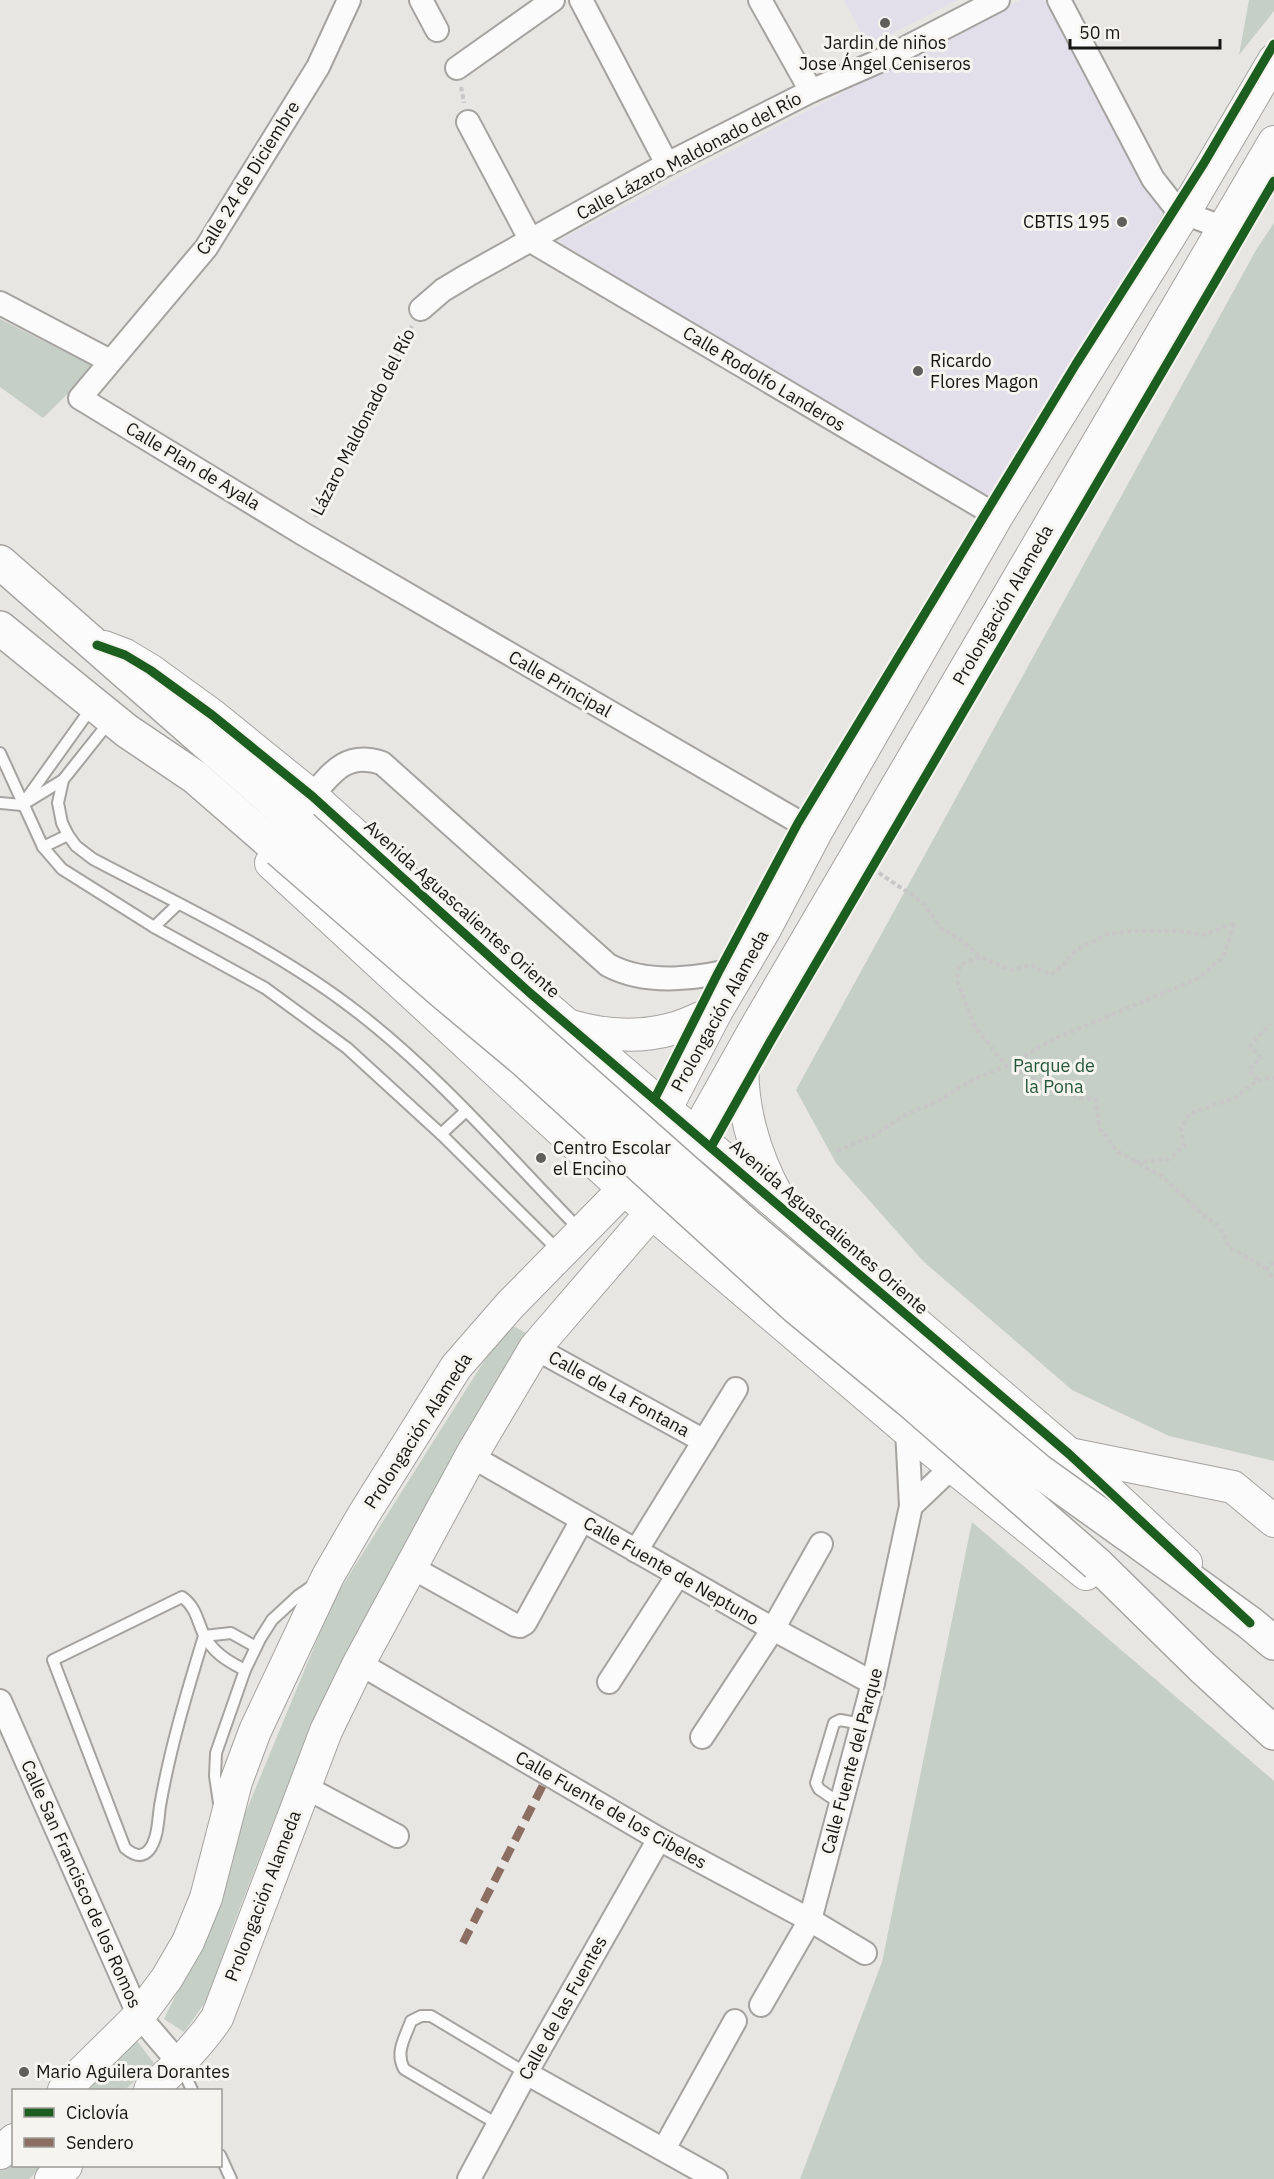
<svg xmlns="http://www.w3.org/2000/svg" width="1274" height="2179" font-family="'IBM Plex Sans',sans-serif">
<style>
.education{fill:#e2dfea}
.green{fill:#c5cfc6}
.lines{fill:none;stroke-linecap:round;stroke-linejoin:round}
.lane-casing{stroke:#a4a3a0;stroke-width:14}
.street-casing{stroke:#a4a3a0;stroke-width:26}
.secondary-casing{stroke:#a4a3a0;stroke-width:34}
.primary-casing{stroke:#a4a3a0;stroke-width:36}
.path{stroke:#c7c7c7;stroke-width:4;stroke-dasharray:4.5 3;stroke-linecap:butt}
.lane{stroke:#fcfbfb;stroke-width:10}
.street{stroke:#fcfbfb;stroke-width:22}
.secondary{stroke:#fcfbfb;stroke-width:32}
.primary{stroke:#fcfbfb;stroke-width:33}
.primary-bridge-casing{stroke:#a4a3a0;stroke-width:36;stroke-linecap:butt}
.primary-bridge{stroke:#fcfbfb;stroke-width:33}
.quiet{stroke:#8d6e63;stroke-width:8;stroke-dasharray:15 8;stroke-linecap:butt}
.cycleway-casing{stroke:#f6f4ef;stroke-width:13}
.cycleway{stroke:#1b5e20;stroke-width:9}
.poi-dot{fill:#605f5c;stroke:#f6f4ef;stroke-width:2}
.labels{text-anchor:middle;stroke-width:6;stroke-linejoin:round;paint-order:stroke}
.poi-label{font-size:18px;fill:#161614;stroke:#f6f4ef;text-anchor:start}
.street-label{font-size:18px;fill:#161614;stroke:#f6f4ef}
.park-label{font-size:18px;fill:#255639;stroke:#f6f4ef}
</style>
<rect width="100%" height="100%" fill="#e8e6e3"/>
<g class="education">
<polygon points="844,0 957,0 868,46"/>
<polygon points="1020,0 1059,0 1168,206 984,502 558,241"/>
</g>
<g class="green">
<polygon points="1249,0 1274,0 1274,11 1239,55"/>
<polygon points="1274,223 1274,1461 1169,1436 1072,1390 923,1261 836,1163 796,1090 1256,250"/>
<polygon points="0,319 95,367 43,418 0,387"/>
<polygon points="508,1323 535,1338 353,1651 273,1822 231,1931 211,1994 184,2032 164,2019 203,1940 242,1821 334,1599"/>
<polygon points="972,1522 1274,1781 1274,2179 800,2179 882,1962"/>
<polygon points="137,2041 154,2063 125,2090 83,2090"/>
<polygon points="13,2156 14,2166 43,2166 29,2179 0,2179 0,2169"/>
</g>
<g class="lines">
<defs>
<g id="lane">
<path d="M110 721 63 780 58 803 62 823 68 835 76 846 93 859C182 906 276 949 356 1011 439 1075 508 1156 580 1230"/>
<polyline points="0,753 43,847 62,869 154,927 265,988 347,1048 441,1134 560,1252"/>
<polyline points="0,803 22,805 63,780"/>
<polyline points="22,805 92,707"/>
<polyline points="43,847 68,835"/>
<polyline points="154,927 178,904"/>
<polyline points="441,1134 466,1111"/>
<path d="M204 1636C187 1692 170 1748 160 1806 158 1820 158 1839 149 1850 141 1859 132 1854 125 1848L53 1660 182 1597C195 1606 197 1619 203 1633 212 1652 227 1661 245 1670"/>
<polyline points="204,1636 231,1633 256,1647"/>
<polyline points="219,1803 215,1776 216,1753 245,1670 260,1639 272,1620 299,1595 315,1584"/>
<polyline points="841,1804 819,1789 816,1783 834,1723 840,1720 862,1724"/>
<polyline points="181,2066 192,2090"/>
<path d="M499 2125 404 2069C395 2052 405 2038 411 2021L421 2016H431L526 2073"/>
<polyline points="220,2155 231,2179"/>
</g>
<g id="street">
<polyline points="349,0 318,67 206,248 80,398 305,535 816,832"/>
<polyline points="421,0 437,30"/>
<polyline points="581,0 667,164"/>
<polyline points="760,0 811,91"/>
<polyline points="1059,0 1153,179 1175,207 1184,213 1224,228"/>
<polyline points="457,68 553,0"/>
<polyline points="468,122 531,241 997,516"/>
<polyline points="0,303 110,361"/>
<polyline points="421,309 443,290 468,275 667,164 811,91 886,58 998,0"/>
<path d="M312 796C332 772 347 751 382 763L608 965C647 986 701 979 743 967"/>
<polyline points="535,1348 704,1441"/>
<polyline points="471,1456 773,1629 873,1683"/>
<polyline points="911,1506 952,1467"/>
<polyline points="636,1551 736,1389"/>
<polyline points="411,1567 515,1625 520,1626 525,1623 582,1520"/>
<polyline points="359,1663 659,1839 810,1920 865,1953"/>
<polyline points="609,1682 678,1575"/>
<polyline points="0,1701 139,2016 180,2064"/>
<polyline points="702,1737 773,1629 821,1544"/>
<polyline points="305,1787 397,1836"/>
<polyline points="761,2005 810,1920 873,1683 911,1506 907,1430"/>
<polyline points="526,2073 716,2179"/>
<polyline points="664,2149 735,2021"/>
<polyline points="469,2179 526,2073 659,1839"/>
</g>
<g id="secondary">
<polyline points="104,647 125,655 150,670 212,715 312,796 530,993 1069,1454 1186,1563"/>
<polyline points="271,863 624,1189 907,1430 1086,1574"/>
<path d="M571 1026C605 1036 639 1038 672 1029 688 1025 701 1017 716 1012"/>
<path d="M743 1052C739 1103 754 1155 779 1199"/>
<polyline points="1069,1454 1233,1487 1274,1521"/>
<polyline points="64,2090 139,2016 167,1978 188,1942 206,1898 236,1782 255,1731 328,1576 364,1514 456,1367 510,1305 624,1189 716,1012 765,929 816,832 997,516 1184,213 1274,60"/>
<path d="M150 2090C176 2068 198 2046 217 2018L326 1731 359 1663 471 1456 535 1348 652 1212 756 1027 1274 142"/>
<polyline points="0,2153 14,2140"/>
<polyline points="51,2179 66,2166"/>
</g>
<g id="primary">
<polyline points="0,562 302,827"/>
<polyline points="0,628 127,731 195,777 279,850"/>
<polyline points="1127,1534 1250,1623 1274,1643"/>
<polyline points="1097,1564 1202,1667 1274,1733"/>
</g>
</defs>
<use href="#lane" class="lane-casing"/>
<use href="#street" class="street-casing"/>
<use href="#secondary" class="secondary-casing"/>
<use href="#primary" class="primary-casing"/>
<g class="path">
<polyline points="461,87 464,103"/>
<polyline points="315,517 412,326"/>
<polyline points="980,957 960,965 957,980 974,1025 1006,1066 1029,1075 1050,1088 1063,1090 1080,1098 1095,1099 1100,1129 1117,1151 1136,1162"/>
<polyline points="1258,1080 1249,1070 1261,1058 1250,1046 1270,1024"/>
<polyline points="837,1151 874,1135 907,1114 938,1101 974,1079 1006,1066 1054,1039 1199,978 1223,957 1235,922 1204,935 1179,931 1133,931 1108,934 1076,950 1063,965 1051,975 1031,965 1011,970 980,957 961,940 941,928 922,902 876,871"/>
<polyline points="1274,1262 1267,1269 1274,1280"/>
<polyline points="1267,1269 1229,1247 1220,1227 1200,1212 1163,1177 1136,1162 1169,1159 1184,1146 1181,1128 1189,1114 1236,1097 1258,1080 1274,1078"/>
</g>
<use href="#lane" class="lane"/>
<use href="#street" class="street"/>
<use href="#secondary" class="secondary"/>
<use href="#primary" class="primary"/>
<defs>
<g id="primary-bridge">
<polyline points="302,827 484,992 750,1228 1039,1471 1127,1534"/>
<polyline points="279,850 445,994 524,1060 796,1307 910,1401 1097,1564"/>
</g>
</defs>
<use href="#primary-bridge" class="primary-bridge-casing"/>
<use href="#primary-bridge" class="primary-bridge"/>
<polyline class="quiet" points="463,1943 548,1775"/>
<defs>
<g id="cycleway">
<polyline points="97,645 125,655 150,670 212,715 312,796 530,993 1069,1454 1250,1623"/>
<polyline points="655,1098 718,973 798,823 1076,364 1204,163 1274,44"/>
<polyline points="711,1147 770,1042 1274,181"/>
</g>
</defs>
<use href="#cycleway" class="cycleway-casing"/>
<use href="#cycleway" class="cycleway"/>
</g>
<g class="poi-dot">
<circle cx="885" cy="23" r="6"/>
<circle cx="1122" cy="222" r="6"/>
<circle cx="918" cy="371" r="6"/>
<circle cx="541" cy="1158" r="6"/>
<circle cx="24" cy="2072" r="6"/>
</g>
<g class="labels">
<g class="poi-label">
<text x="885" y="49" text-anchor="middle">Jardin de niños<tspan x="885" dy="21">Jose Ángel Ceniseros</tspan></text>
<text x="1110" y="228" text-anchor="end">CBTIS 195</text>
<text x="930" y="367">Ricardo<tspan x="930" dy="21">Flores Magon</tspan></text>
<text x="553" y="1154">Centro Escolar<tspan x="553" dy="21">el Encino</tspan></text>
<text x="36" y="2078">Mario Aguilera Dorantes</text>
</g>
<g class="street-label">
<text transform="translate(689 156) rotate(-28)" y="6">Calle Lázaro Maldonado del Río</text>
<text transform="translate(248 178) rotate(-58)" y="6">Calle 24 de Diciembre</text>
<text transform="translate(764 379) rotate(31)" y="6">Calle Rodolfo Landeros</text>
<text transform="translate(363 422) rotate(-63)" y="6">Lázaro Maldonado del Río</text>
<text transform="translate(193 466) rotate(31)" y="6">Calle Plan de Ayala</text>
<text transform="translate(1003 605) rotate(-60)" y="6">Prolongación Alameda</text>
<text transform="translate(560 684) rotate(30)" y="6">Calle Principal</text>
<text transform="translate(462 909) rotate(42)" y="6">Avenida Aguascalientes Oriente</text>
<text transform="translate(720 1011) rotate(-61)" y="6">Prolongación Alameda</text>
<text transform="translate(829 1227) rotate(41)" y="6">Avenida Aguascalientes Oriente</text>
<text transform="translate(619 1394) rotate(29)" y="6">Calle de La Fontana</text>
<text transform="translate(418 1431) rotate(-57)" y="6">Prolongación Alameda</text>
<text transform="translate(671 1571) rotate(30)" y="6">Calle Fuente de Neptuno</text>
<text transform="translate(852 1761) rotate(-75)" y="6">Calle Fuente del Parque</text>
<text transform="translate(611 1810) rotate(30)" y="6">Calle Fuente de los Cibeles</text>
<text transform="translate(81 1884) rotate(66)" y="6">Calle San Francisco de los Romos</text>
<text transform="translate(263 1896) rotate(-69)" y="6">Prolongación Alameda</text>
<text transform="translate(563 2008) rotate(-61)" y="6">Calle de las Fuentes</text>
</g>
<g class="park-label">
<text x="1054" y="1072">Parque de<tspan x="1054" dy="21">la Pona</tspan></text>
</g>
</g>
<rect x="12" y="2089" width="210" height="78" fill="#f6f4ef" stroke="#9c9b97" stroke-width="1.5"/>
<rect x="24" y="2108" width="30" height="9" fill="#1b5e20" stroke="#9c9b97" stroke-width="1.5"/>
<text x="66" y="2119" font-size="18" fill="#161614">Ciclovía</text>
<rect x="24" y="2138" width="30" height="9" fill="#8d6e63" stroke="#9c9b97" stroke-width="1.5"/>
<text x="66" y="2149" font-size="18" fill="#161614">Sendero</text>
<path d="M1070 39v9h150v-9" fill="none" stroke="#161614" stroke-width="3"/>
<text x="1079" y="39" font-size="18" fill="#161614" stroke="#f6f4ef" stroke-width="4.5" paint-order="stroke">50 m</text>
</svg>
